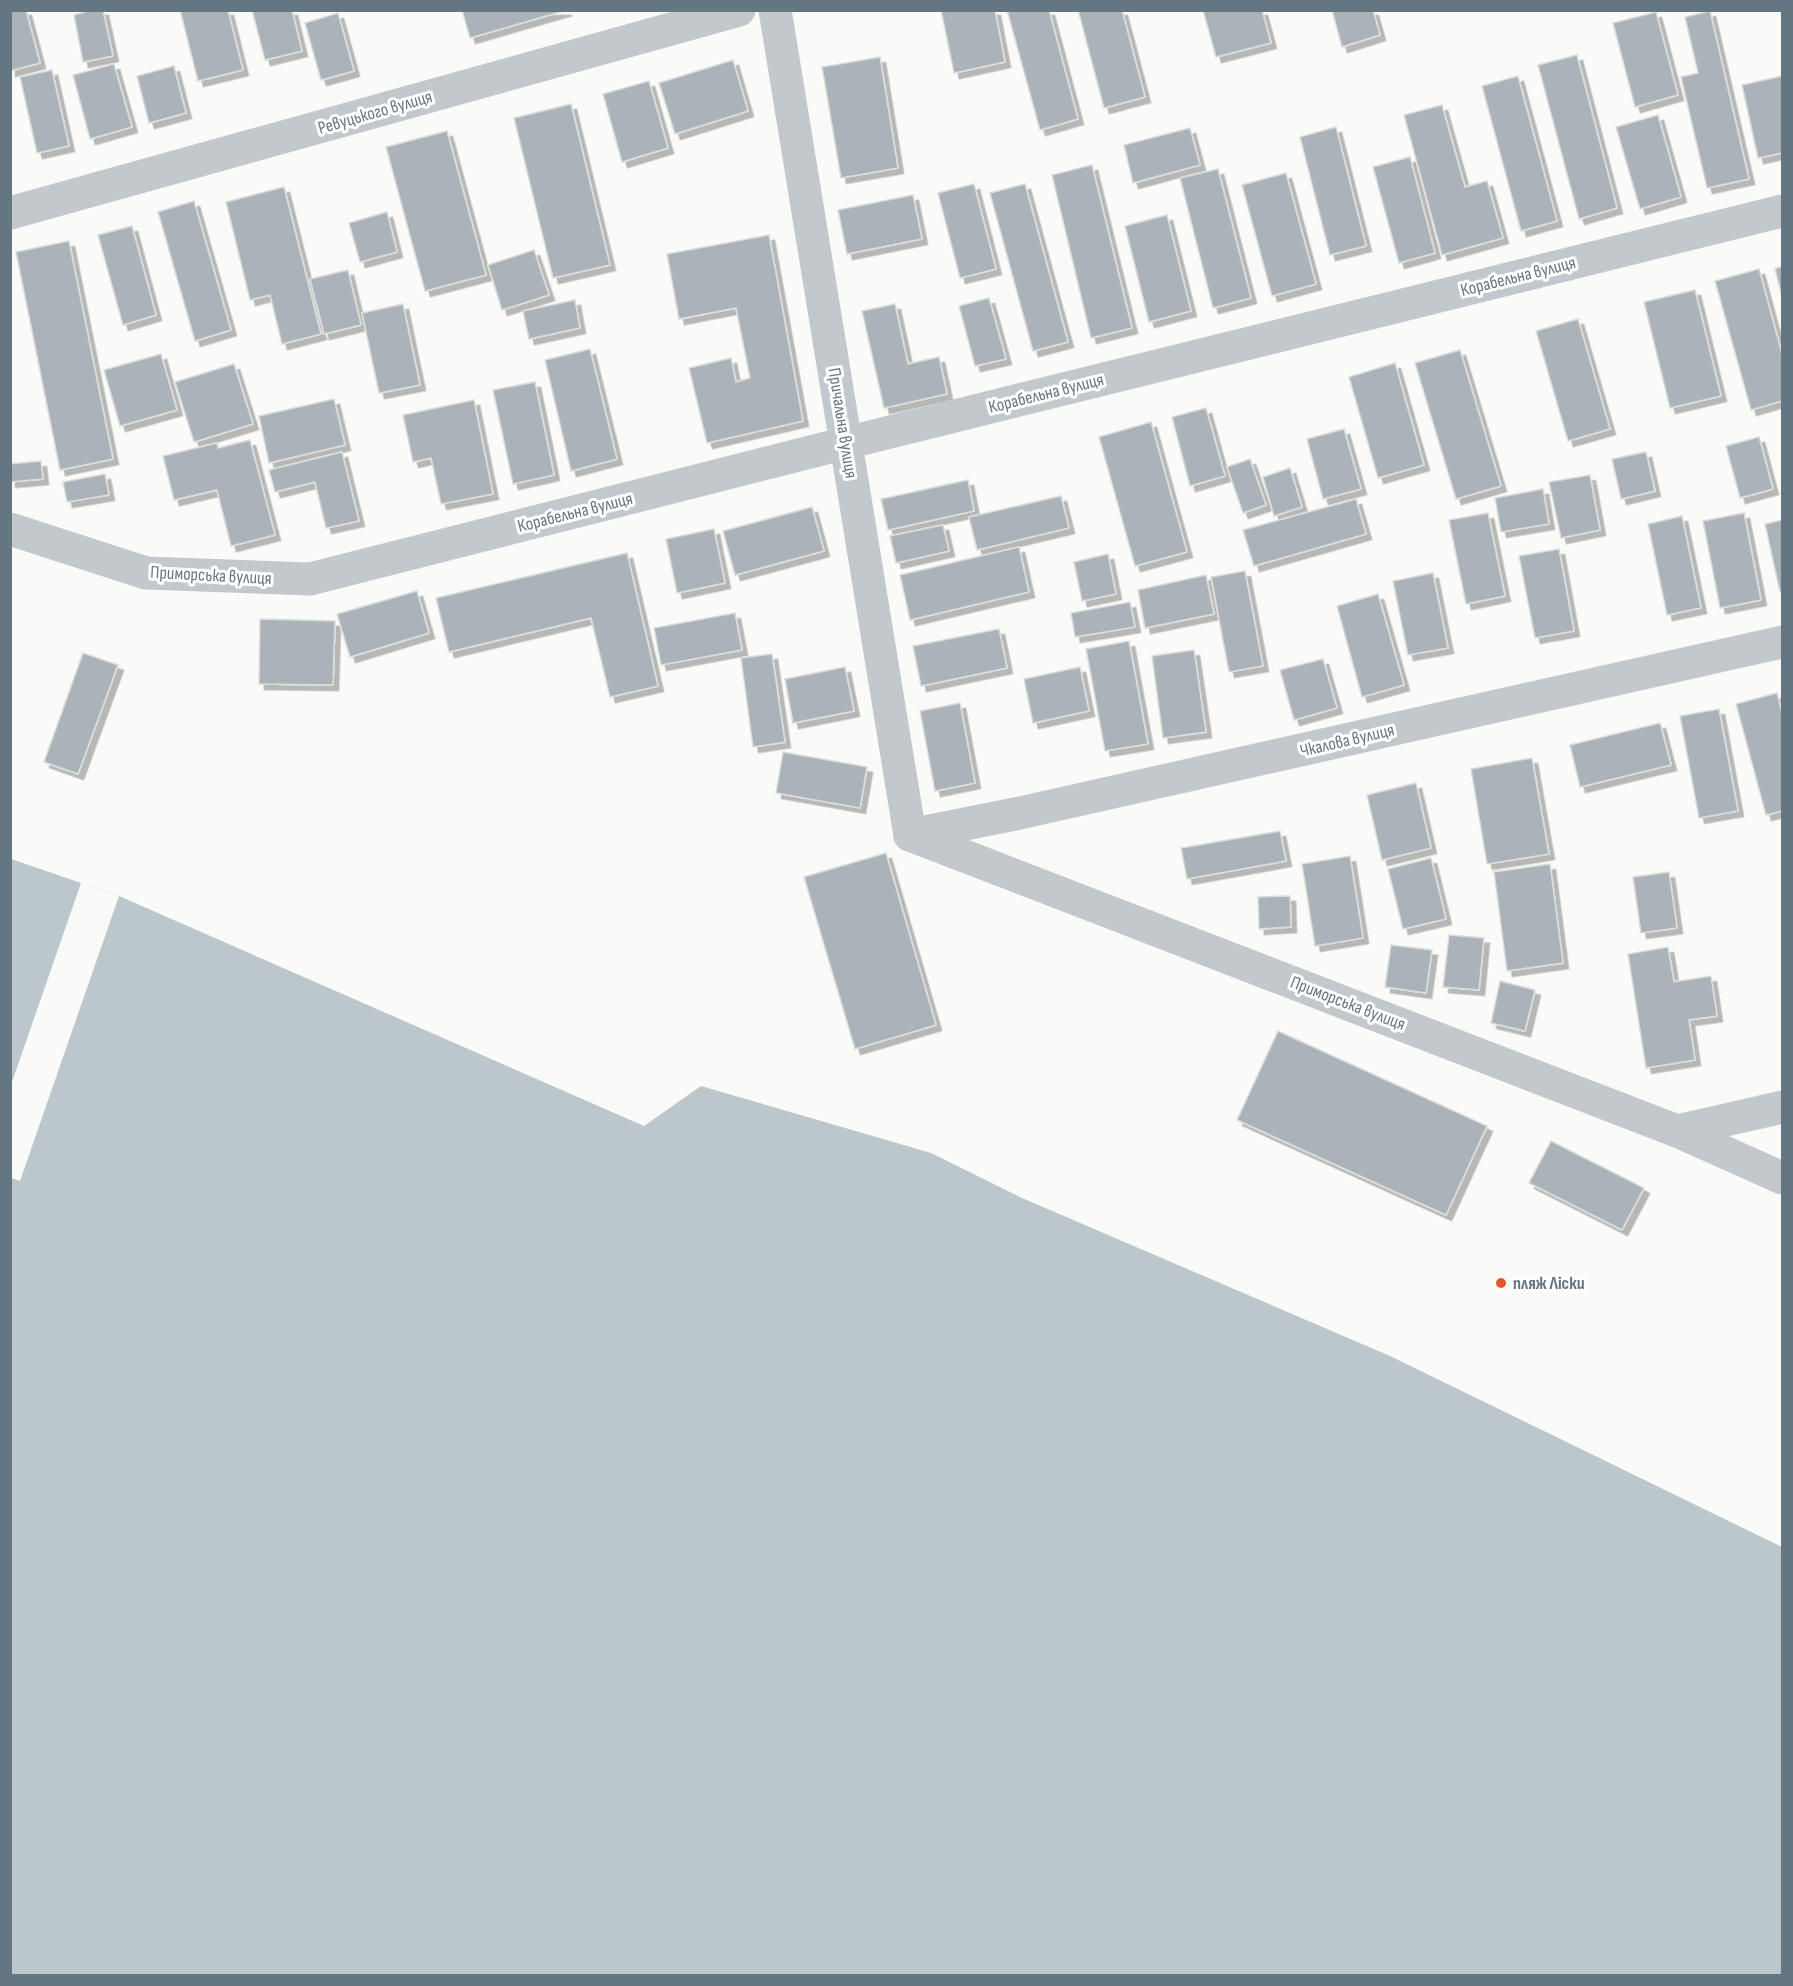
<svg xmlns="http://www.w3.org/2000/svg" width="1793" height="1986" font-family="'Sofia Sans Condensed',sans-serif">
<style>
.water{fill:#bbc7cb}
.pier{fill:#fafaf8}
.building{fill:#aab3b9;stroke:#dcdcda;stroke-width:1.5;filter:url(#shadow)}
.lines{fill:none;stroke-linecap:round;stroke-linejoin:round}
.street{stroke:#c3c8cc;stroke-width:33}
.poi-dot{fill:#e4572e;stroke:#fff;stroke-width:2}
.labels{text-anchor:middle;stroke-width:6;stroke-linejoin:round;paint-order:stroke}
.street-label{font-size:18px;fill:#657683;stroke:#fff}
.poi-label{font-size:18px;font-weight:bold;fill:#657683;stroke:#fff;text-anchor:start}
</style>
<defs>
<filter id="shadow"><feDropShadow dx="5.5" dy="5.5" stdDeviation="0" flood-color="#0004"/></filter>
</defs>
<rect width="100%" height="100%" fill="#fafaf8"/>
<polygon class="water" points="11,859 119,896 644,1126 701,1086 931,1153 1022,1198 1390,1356 1782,1547 1782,1975 11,1976"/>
<polygon class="pier" points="81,883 119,896 20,1181 11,1178 11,1085"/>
<g class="building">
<polygon points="10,10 26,10 40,63 10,71"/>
<polygon points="92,10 103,10 113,56 83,62 74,15"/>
<polygon points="180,10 228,10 243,70 198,81"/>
<polygon points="252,10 292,10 302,51 265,60"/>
<polygon points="462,10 567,10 470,38"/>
<polygon points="941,10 995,10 1005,62 954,73"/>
<polygon points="1007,10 1049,10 1078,119 1040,130"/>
<polygon points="1078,10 1122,10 1145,97 1104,108"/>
<polygon points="1203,10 1262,10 1271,43 1216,57"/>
<polygon points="1332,10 1373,10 1380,35 1342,47"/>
<polygon points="1710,11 1749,179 1707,188 1681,77 1698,73 1685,17"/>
<polygon points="1656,12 1678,95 1635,107 1613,23"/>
<polygon points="338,13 354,71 321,80 305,23"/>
<polygon points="1577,55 1617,208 1579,219 1538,65"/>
<polygon points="880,57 898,168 841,178 822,67"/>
<polygon points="733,60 748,111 675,134 659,83"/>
<polygon points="114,64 132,127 90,139 73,75"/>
<polygon points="174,66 186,113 149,123 137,76"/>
<polygon points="52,70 69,146 37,153 20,77"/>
<polygon points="1518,76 1557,221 1521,231 1482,86"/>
<polygon points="1782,76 1782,153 1758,158 1742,85"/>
<polygon points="649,81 668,148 622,162 603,94"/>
<polygon points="571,104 610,265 553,278 514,118"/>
<polygon points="1442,105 1465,187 1487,181 1503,238 1442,255 1404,115"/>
<polygon points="1658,115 1681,197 1640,209 1616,127"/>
<polygon points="1336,127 1366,246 1330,255 1300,137"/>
<polygon points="1190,128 1200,165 1133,183 1124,145"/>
<polygon points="447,131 486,275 425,291 386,147"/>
<polygon points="1410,157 1435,253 1399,263 1373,167"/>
<polygon points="1092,165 1132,328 1091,338 1052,175"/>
<polygon points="1218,169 1251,298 1213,308 1180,178"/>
<polygon points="1286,173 1316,284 1272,296 1242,185"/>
<polygon points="974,184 996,269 960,278 938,193"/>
<polygon points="1025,184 1068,342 1033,351 990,193"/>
<polygon points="284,187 321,334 282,344 270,295 250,300 226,202"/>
<polygon points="913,195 922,239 847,254 838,210"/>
<polygon points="194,201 231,330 195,341 158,212"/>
<polygon points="387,212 397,252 360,262 349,223"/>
<polygon points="1167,215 1191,311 1149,322 1125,226"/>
<polygon points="132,226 156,315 123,325 98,235"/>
<polygon points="769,235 803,421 707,443 689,368 731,358 736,382 750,378 736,308 679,319 667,254"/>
<polygon points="69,241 113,459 60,470 16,252"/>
<polygon points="534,250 549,295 502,310 488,265"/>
<polygon points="1782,266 1782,297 1775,269"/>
<polygon points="1759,269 1782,354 1782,401 1751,410 1715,281"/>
<polygon points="348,270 361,325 324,334 310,279"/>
<polygon points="1695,290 1721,396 1670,408 1644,302"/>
<polygon points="989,298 1006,359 975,366 959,306"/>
<polygon points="575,300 580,328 529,339 523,311"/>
<polygon points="403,304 420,385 379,393 362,313"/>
<polygon points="895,304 908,364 939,357 947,394 884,408 862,311"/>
<polygon points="1578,319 1610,429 1568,441 1536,331"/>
<polygon points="590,349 617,459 571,471 545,360"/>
<polygon points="1460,350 1501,486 1456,499 1415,363"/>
<polygon points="161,354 177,410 120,426 104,370"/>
<polygon points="1395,363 1424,465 1378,478 1349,377"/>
<polygon points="234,364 253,424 194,442 175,382"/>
<polygon points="535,382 554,475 513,484 493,390"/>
<polygon points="334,399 345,445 269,463 259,416"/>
<polygon points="474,400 493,494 441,504 431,458 413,462 403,415"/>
<polygon points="1206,408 1225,476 1190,486 1172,417"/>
<polygon points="1151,422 1187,552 1135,566 1099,437"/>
<polygon points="1344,429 1361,489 1323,499 1307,439"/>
<polygon points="1759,437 1773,489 1740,498 1726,446"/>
<polygon points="250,440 275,535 231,546 217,490 174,500 163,456 217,443 218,448"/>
<polygon points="342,452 359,521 326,528 315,482 275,492 269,470"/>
<polygon points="1646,452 1655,491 1621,499 1612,459"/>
<polygon points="1250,459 1266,505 1243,513 1227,467"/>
<polygon points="41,461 43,479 10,482 10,464"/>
<polygon points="1290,468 1302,507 1274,516 1263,477"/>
<polygon points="105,474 109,495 67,502 63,482"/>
<polygon points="1590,475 1600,530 1561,538 1549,482"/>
<polygon points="968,480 974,511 888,530 881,499"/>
<polygon points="1543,489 1549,524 1501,532 1495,498"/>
<polygon points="1061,496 1069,528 977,550 969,517"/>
<polygon points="1356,499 1366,534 1254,566 1243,530"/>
<polygon points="812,507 824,551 735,575 723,531"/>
<polygon points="1488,513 1505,596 1466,604 1449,520"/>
<polygon points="1744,513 1761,600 1720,608 1703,521"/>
<polygon points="1682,516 1701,608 1667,615 1648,524"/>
<polygon points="1782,520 1782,591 1780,592 1765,524"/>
<polygon points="943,525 949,551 896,563 890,536"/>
<polygon points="714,529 725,583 677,593 666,539"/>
<polygon points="1019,547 1029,592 910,620 900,575"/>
<polygon points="1559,549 1574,631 1535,638 1519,556"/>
<polygon points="627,553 658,686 610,697 591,618 449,652 436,598"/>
<polygon points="1108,554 1116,594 1082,601 1074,562"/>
<polygon points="1245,571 1263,666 1229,672 1211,577"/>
<polygon points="1433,573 1448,648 1408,655 1393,581"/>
<polygon points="1206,575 1214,614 1145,628 1138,590"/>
<polygon points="417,591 429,633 350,657 337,614"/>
<polygon points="1378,594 1404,685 1362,697 1337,606"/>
<polygon points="1130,602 1135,627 1075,637 1071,613"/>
<polygon points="735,613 742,650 661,665 654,628"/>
<polygon points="260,619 335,621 333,685 259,684"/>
<polygon points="999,629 1007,668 921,686 913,646"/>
<polygon points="1129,641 1148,744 1105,751 1086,649"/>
<polygon points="1194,650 1206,732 1163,738 1152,656"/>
<polygon points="83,653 118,665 78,774 44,762"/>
<polygon points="772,654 785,742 753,747 741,658"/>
<polygon points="1323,659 1337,708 1294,720 1280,670"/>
<polygon points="845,667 854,711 793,723 785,679"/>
<polygon points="1080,667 1089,711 1033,723 1024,679"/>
<polygon points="1777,693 1782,713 1782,811 1766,815 1736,704"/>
<polygon points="960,703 975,783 935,791 920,711"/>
<polygon points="1719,709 1738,811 1699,818 1680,716"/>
<polygon points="1660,723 1671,765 1580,787 1570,745"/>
<polygon points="783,752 867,767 860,808 776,793"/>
<polygon points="1532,758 1549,854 1487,864 1471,769"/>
<polygon points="1416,783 1431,848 1382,860 1367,795"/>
<polygon points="1280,831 1286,861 1187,879 1181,848"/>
<polygon points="886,853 936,1025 855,1049 804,877"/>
<polygon points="1350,856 1363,938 1315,946 1302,864"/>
<polygon points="1431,858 1446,919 1403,929 1388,869"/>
<polygon points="1550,864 1563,963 1507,971 1494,872"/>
<polygon points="1669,872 1677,928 1641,933 1633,877"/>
<polygon points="1290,896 1291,927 1259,929 1258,897"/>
<polygon points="1449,935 1484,938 1479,990 1443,987"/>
<polygon points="1391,945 1432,950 1426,993 1385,987"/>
<polygon points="1668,947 1674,982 1711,976 1717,1016 1689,1020 1695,1060 1646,1068 1628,954"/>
<polygon points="1500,981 1535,990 1525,1031 1491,1023"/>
<polygon points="1278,1031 1487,1126 1446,1215 1237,1120"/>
<polygon points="1551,1141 1644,1188 1622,1230 1529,1183"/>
</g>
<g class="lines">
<g class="street">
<polyline points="775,10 910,835"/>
<polyline points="10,213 739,10"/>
<polyline points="10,529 146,573 310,579 846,443 1782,211"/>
<polyline points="910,835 1677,1131 1782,1178"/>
<polyline points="910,835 1020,813 1782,642"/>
<polyline points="1677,1131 1782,1107"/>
</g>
</g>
<circle class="poi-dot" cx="1501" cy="1283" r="6"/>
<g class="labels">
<g class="street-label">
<text transform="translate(375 112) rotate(-16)" y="6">Ревуцького вулиця</text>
<text transform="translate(1518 276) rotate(-14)" y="6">Корабельна вулиця</text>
<text transform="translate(1046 393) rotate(-14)" y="6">Корабельна вулиця</text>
<text transform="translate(843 423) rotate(81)" y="6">Причальна вулиця</text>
<text transform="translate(575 512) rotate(-14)" y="6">Корабельна вулиця</text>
<text transform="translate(211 575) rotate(3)" y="6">Приморська вулиця</text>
<text transform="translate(1347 740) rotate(-13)" y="6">Чкалова вулиця</text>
<text transform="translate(1348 1003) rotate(21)" y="6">Приморська вулиця</text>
</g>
<g class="poi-label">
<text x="1513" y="1289">пляж Ліски</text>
</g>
</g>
<rect width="1793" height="1986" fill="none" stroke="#657683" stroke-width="24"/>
</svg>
